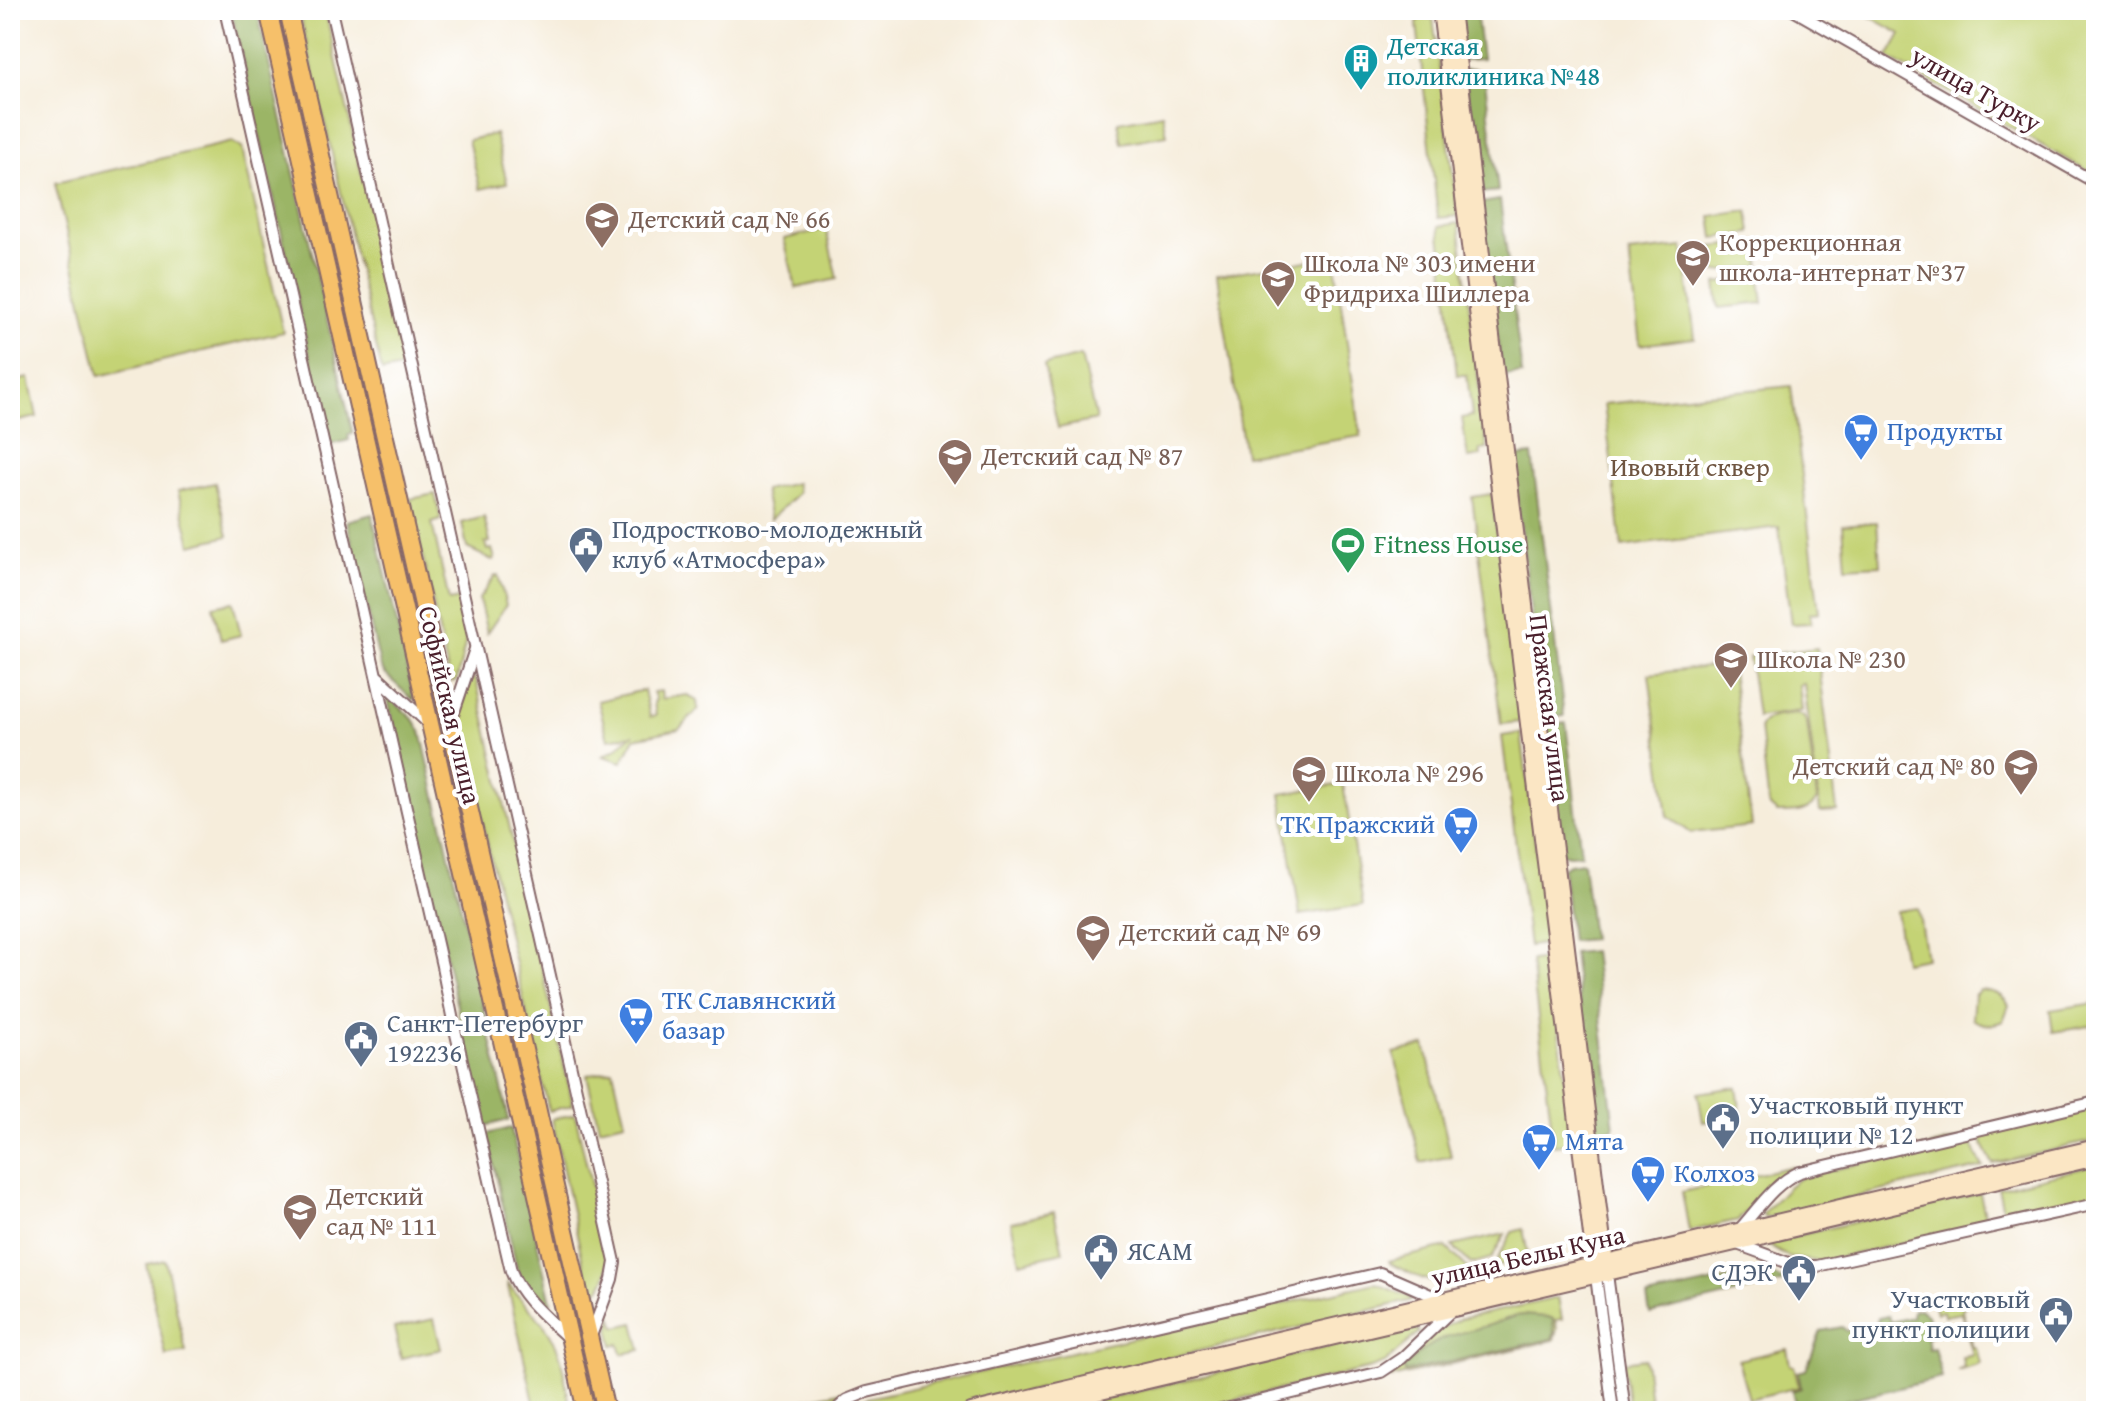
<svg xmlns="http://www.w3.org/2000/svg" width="2106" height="1421" font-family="'Gentium Book Plus',serif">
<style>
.green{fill:#c4d375;stroke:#877950;stroke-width:2}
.forest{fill:#9bb566;stroke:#726a48;stroke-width:2}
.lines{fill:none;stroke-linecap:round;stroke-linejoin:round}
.street-casing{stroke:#866769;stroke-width:14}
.secondary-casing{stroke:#866769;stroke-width:18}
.primary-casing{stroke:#866769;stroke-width:20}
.street{stroke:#fff;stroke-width:10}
.secondary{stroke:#fbe6c4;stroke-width:14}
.primary{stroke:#f6c06b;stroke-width:16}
.labels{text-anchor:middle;stroke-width:8;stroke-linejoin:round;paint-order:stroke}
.culture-label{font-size:26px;fill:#0d838f;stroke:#fff;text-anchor:start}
.street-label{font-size:26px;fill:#4a1f2b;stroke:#fff}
.education-label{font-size:26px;fill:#785e54;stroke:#fff;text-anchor:start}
.shop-label{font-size:26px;fill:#366cbe;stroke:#fff;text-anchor:start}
.park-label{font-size:26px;fill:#6f5541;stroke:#fff}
.service-label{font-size:26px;fill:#4e5e75;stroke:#fff;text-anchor:start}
.leisure-label{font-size:26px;fill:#27864d;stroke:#fff;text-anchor:start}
</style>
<rect width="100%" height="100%" fill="#fff"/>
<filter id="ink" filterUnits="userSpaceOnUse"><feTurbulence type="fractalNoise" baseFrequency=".0125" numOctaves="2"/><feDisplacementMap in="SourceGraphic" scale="16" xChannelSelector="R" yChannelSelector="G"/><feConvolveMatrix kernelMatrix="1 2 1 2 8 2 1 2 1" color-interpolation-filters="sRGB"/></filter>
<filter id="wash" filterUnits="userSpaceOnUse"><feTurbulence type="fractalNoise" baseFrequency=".006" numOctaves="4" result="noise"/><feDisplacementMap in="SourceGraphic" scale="32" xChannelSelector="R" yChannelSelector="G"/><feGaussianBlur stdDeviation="1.8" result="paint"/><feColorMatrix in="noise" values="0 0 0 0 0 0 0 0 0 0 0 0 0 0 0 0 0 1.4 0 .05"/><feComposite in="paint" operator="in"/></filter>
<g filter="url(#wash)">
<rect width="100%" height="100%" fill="#f6eddb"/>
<g class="green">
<polygon points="299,10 325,10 405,367 382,372"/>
<polygon points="1858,10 2096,10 2096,176 1888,57 1901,34"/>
<polygon points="1433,18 1458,216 1438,218 1417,24 1418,19"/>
<polygon points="1163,114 1167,135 1122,143 1118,122"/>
<polygon points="495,134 507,183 480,189 468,140"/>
<polygon points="232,142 242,148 283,332 99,376 55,183"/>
<polygon points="1748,211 1751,233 1714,238 1711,216"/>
<polygon points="1459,223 1487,449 1480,450 1481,456 1468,458 1462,418 1472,416 1467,375 1457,375 1439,226"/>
<polygon points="826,229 837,279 796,288 784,239"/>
<polygon points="1757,242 1760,267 1715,272 1712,247"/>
<polygon points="1683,247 1695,338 1640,345 1629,253"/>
<polygon points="1334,257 1361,436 1245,455 1217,275"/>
<polygon points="1760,278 1763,303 1719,308 1716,283"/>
<polygon points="1081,356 1096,420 1058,428 1044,365"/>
<polygon points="29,378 37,417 10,423 10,382"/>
<polygon points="1791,386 1819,612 1810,613 1811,623 1791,624 1779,527 1622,547 1604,404"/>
<polygon points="215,483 228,536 191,545 178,491"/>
<polygon points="796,483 798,493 770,520 764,490"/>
<polygon points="435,494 441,520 432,523 449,601 459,599 466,640 457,680 453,682 450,681 410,499"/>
<polygon points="1492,494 1520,722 1501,724 1472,497"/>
<polygon points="484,517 490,542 485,543 487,550 492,549 495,559 492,560 467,548 462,523"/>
<polygon points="1877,522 1880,565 1846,567 1843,525"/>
<polygon points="498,575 506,605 487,633 479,599 495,576"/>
<polygon points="233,602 241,635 221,640 213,606"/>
<polygon points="1817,648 1837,811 1820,812 1804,684 1799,685 1802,711 1757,717 1749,657"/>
<polygon points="1731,664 1752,826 1691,833 1668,816 1649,674"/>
<polygon points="472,678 476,680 573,1105 549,1111 459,720 461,707"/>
<polygon points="644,690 650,717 656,716 654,702 656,700 653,692 661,691 662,699 687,695 697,701 698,710 679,729 635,738 622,762 603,756 616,749 632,735 608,739 598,701"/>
<path d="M1796 714 1803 716 1807 723 1817 799C1811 814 1791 813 1777 813L1769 806 1760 727C1766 714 1783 716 1796 714Z"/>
<polygon points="1521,733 1548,943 1529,946 1502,736"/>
<polygon points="1343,784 1363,905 1300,915 1281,794"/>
<polygon points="1918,908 1926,958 1904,962 1896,911"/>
<polygon points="1547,959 1550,962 1573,1143 1554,1145 1531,961"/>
<path d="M1980 990C1993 991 2002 994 2009 1005L2003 1021C1991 1026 1984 1026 1972 1019L1974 995Z"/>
<polygon points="2096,1003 2096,1025 2053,1032 2050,1010"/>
<polygon points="1425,1045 1451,1156 1421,1163 1394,1053"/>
<polygon points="613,1070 625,1122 599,1128 587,1075"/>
<polygon points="1737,1087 1741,1116 1703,1122 1698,1093"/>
<polygon points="2096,1108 2096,1140 1993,1164 1978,1135"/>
<path d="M575 1114 608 1258C608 1271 606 1285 594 1294L589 1290 552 1119Z"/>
<polygon points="1968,1137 1983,1167 1765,1218 1762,1214 1789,1186 1800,1178"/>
<polygon points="2096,1165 2096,1198 2005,1219 1998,1188"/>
<polygon points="1793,1166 1794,1169 1779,1178 1738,1220 1689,1231 1682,1192"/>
<path d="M1980 1193 1987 1223 1825 1261C1806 1262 1783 1258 1769 1245L1773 1241Z"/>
<polygon points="1054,1212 1063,1252 1020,1262 1011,1222"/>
<polygon points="1523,1229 1529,1260 1498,1266 1497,1260 1512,1232"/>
<polygon points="1505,1234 1492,1258 1471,1264 1452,1246"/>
<path d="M1446 1247 1470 1270 1472 1276C1434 1289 1424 1280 1390 1263L1389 1261Z"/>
<polygon points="165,1260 186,1352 166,1356 146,1264"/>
<path d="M507 1282C520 1302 541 1316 552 1337 562 1353 565 1382 569 1400L554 1411H536Z"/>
<polygon points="1375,1283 1412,1298 1409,1301 945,1411 844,1411 852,1405 868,1398"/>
<polygon points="1964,1297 1965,1304 1962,1310 1972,1346 1976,1348 1980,1362 1978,1365 1957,1371 1964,1368 1962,1358 1973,1355 1961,1313 1944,1316 1943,1311 1936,1313 1933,1303"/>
<polygon points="1558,1298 1562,1319 1555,1320 1557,1329 1554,1340 1391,1378 1389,1373 1443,1328 1460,1319"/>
<polygon points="612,1315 616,1327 634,1323 641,1350 622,1354 619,1344 613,1345 610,1333"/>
<polygon points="434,1319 441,1349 401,1358 394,1328"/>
<polygon points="1415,1327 1419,1332 1385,1363 1371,1368 1188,1411 1052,1411"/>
<polygon points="1787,1349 1790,1365 1794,1366 1799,1387 1749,1399 1738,1360"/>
<polygon points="1645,1359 1651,1411 1629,1411 1623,1362"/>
<polygon points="843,1391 819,1411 752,1411"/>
</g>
<g class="forest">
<polygon points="231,10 257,10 353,434 348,435 349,440 330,445"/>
<polygon points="1457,10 1476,10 1482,59 1463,60"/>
<polygon points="1464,69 1474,69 1484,72 1498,191 1479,193"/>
<polygon points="1500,200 1522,374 1502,376 1481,203"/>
<polygon points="1532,455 1564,716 1544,718 1512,458"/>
<polygon points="372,514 414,699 413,700 384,673 380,665 347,521"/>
<polygon points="390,698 415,721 421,731 509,1120 484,1126 388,700"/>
<polygon points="1566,723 1581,854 1569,855 1561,853 1545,726"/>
<polygon points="1583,862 1592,939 1571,941 1563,868 1570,864"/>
<polygon points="1593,951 1614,1128 1596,1131 1573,953"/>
<polygon points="511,1128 551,1302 546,1307 526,1288 517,1269 487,1134"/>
<polygon points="1764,1271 1786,1282 1650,1314 1647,1297"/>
<polygon points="1920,1309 1927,1315 1932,1335 1927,1338 1929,1349 1934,1348 1942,1378 1797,1411 1792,1391 1801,1388 1798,1372 1806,1370 1821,1331 1842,1327 1847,1331 1876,1324 1878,1318 1888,1316 1890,1322 1912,1317 1913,1310"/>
<path d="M1522 1315 1548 1317 1553 1319 1554 1334 1552 1339 1405 1372 1403 1368C1434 1337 1446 1337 1486 1326 1498 1323 1508 1317 1522 1315Z"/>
</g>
</g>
<g filter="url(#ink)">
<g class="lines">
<defs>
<g id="street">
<path d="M225 10 442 966 453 1021 511 1271C522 1299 547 1318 568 1338"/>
<polyline points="331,10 615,1262 612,1279 591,1336"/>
<polyline points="1793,10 2096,183"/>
<polyline points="378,677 428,723"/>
<polyline points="451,721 475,649"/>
<path d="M1739 1230C1757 1210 1775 1182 1800 1172L2096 1102"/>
<polyline points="1737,1244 1797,1266 1817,1266 2096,1204"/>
<polyline points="1607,1274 1625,1411"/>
<polyline points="1596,1276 1613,1411"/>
<polyline points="10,1407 11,1411"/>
<polyline points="835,1411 847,1400 867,1392 1380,1273 1442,1300"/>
<polyline points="1217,1411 1381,1372 1402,1358 1450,1312"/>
</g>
<g id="secondary">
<polyline points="1440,10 1596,1276"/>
<polyline points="1452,10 1607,1274"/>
<polyline points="971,1411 2096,1147"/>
<polyline points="1020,1411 2096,1158"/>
</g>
<g id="primary">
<polyline points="268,10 586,1411"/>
<polyline points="288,10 606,1411"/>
</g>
</defs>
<use href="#street" class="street-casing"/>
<use href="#secondary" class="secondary-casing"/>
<use href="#primary" class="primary-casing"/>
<use href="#street" class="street"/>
<use href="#secondary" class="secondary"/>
<use href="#primary" class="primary"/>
</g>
</g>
<defs>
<symbol id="building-pin" viewBox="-11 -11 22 30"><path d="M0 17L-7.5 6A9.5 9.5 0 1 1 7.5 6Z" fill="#0f9aa8" stroke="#fff"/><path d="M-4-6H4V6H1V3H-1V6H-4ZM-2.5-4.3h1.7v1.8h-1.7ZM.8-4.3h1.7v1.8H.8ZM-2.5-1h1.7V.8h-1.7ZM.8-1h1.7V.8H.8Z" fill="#fff"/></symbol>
<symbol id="school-pin" viewBox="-11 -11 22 30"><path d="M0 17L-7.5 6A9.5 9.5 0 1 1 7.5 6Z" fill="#8d6e63" stroke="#fff"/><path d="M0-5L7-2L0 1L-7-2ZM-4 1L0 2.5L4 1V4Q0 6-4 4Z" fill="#fff"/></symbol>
<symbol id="supermarket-pin" viewBox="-11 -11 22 30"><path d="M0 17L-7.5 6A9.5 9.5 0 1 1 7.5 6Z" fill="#3f7fe0" stroke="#fff"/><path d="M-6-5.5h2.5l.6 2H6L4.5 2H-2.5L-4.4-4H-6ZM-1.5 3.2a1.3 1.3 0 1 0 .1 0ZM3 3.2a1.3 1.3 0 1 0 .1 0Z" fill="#fff"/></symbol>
<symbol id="civic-pin" viewBox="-11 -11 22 30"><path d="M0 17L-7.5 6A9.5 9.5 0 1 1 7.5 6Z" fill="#5c6f8a" stroke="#fff"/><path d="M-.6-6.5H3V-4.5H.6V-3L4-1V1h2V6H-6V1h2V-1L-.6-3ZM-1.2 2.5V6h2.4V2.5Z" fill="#fff"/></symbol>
<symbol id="stadium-pin" viewBox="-11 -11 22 30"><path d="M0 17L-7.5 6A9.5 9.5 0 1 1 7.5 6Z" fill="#2e9e5b" stroke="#fff"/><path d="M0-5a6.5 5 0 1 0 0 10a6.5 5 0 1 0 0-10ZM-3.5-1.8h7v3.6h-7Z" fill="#fff"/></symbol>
</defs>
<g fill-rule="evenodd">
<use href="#building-pin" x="1341" y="41" width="40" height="54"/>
<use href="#school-pin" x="582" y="199" width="40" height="54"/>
<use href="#school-pin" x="1673" y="237" width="40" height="54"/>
<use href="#school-pin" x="1258" y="258" width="40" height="54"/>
<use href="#supermarket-pin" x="1841" y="411" width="40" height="54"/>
<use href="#school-pin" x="935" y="436" width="40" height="54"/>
<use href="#civic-pin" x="566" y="524" width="40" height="54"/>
<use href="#stadium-pin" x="1328" y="524" width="40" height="54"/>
<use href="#school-pin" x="1711" y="639" width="40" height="54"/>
<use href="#school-pin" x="2001" y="746" width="40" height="54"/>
<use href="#school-pin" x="1289" y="753" width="40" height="54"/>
<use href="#supermarket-pin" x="1441" y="804" width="40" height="54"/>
<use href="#school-pin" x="1073" y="912" width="40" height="54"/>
<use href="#supermarket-pin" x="616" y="995" width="40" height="54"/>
<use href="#civic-pin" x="341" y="1018" width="40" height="54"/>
<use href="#civic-pin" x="1703" y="1100" width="40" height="54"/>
<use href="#supermarket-pin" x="1519" y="1121" width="40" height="54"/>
<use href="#supermarket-pin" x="1628" y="1153" width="40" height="54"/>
<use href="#school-pin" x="280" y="1191" width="40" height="54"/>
<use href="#civic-pin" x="1081" y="1231" width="40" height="54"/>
<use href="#civic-pin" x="1779" y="1252" width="40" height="54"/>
<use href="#civic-pin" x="2036" y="1294" width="40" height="54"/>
</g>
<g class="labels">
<g class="culture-label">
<text x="1387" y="55">Детская<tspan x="1387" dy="30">поликлиника №48</tspan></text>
</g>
<g class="street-label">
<text transform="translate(1976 89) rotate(30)" y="9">улица Турку</text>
<text transform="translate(450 705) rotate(77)" y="9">Софийская улица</text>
<text transform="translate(1550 708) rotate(83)" y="9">Пражская улица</text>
<text transform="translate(1528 1256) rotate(-13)" y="9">улица Белы Куна</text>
</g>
<g class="education-label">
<text x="628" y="228">Детский сад № 66</text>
<text x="1719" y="251">Коррекционная<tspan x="1719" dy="30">школа-интернат №37</tspan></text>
<text x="1304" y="272">Школа № 303 имени<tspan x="1304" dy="30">Фридриха Шиллера</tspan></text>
<text x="981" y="465">Детский сад № 87</text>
<text x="1757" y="668">Школа № 230</text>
<text x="1995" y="775" text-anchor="end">Детский сад № 80</text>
<text x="1335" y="782">Школа № 296</text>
<text x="1119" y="941">Детский сад № 69</text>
<text x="326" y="1205">Детский<tspan x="326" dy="30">сад № 111</tspan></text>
</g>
<g class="shop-label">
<text x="1887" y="440">Продукты</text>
<text x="1435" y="833" text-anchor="end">ТК Пражский</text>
<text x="662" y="1009">ТК Славянский<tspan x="662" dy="30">базар</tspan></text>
<text x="1565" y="1150">Мята</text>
<text x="1674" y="1182">Колхоз</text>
</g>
<g class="park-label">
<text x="1690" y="476">Ивовый сквер</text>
</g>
<g class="service-label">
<text x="612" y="538">Подростково-молодежный<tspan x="612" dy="30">клуб «Атмосфера»</tspan></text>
<text x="387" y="1032">Санкт-Петербург<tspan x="387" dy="30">192236</tspan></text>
<text x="1749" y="1114">Участковый пункт<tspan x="1749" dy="30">полиции № 12</tspan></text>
<text x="1127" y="1260">ЯСАМ</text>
<text x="1773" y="1281" text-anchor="end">СДЭК</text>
<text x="2030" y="1308" text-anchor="end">Участковый<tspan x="2030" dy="30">пункт полиции</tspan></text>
</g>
<g class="leisure-label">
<text x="1374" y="553">Fitness House</text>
</g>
</g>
<rect width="2106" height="1421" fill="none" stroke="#fff" stroke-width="40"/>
</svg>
